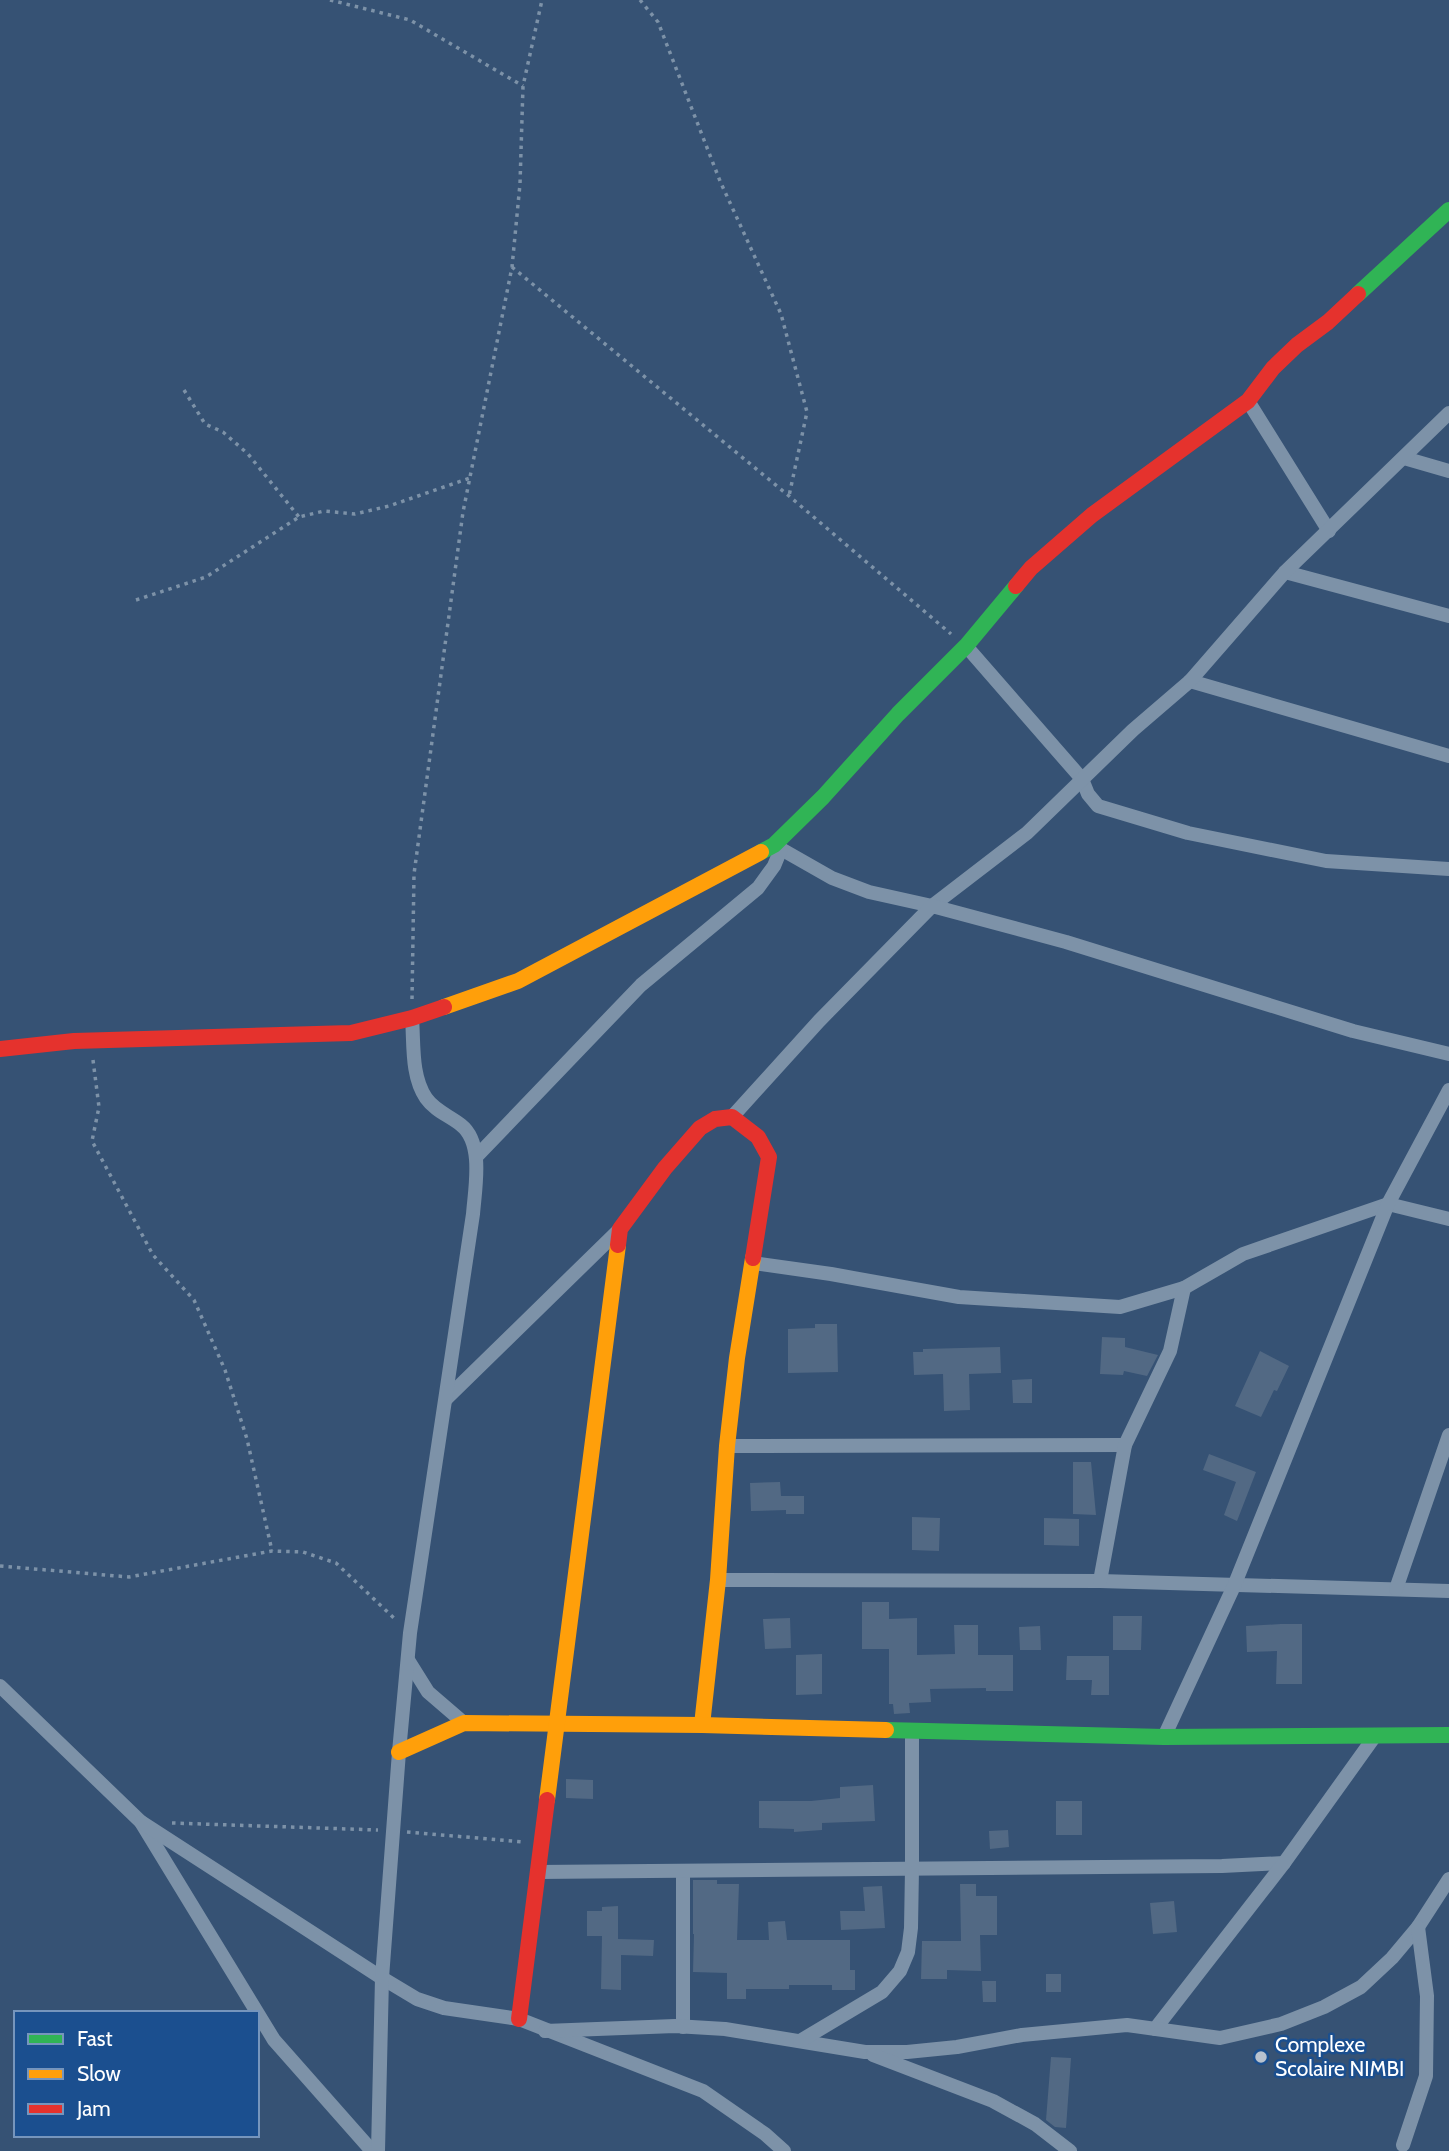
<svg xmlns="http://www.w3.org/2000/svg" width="1449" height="2151" font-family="Cabin,sans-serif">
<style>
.building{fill:#526984}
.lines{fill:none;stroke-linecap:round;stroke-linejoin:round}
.path{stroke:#7d92a8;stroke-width:3.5;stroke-dasharray:3.5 5;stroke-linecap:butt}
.street{stroke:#7d92a8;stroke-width:14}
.fast{stroke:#30b455;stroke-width:16}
.slow{stroke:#ff9f0a;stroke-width:16}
.jam{stroke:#e5322d;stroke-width:16}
.poi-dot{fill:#b9c2ce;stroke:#1b4f8f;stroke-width:2.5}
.labels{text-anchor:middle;stroke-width:5;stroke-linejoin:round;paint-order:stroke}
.poi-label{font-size:21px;fill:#fff;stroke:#1b4f8f;text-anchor:start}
</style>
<rect width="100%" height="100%" fill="#365274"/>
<g class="building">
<polygon points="815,1324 837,1324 838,1372 788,1373 788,1329 815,1328"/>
<polygon points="1102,1337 1125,1338 1125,1347 1158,1355 1147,1376 1124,1371 1123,1375 1100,1374"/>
<polygon points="1000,1347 1001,1373 969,1374 970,1410 944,1411 943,1374 914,1375 913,1352 923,1352 923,1349"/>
<polygon points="1260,1351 1289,1366 1277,1391 1274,1390 1261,1417 1235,1406"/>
<polygon points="1032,1379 1032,1403 1013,1403 1012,1380"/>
<polygon points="1209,1454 1256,1472 1237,1521 1224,1515 1236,1482 1203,1470"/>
<polygon points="1073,1462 1091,1462 1096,1515 1073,1514"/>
<polygon points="780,1482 781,1496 804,1496 804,1514 786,1514 786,1510 751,1511 750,1483"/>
<polygon points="912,1517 940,1518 939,1551 912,1550"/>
<polygon points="1044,1518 1079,1519 1079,1546 1044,1545"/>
<polygon points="862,1602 889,1602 889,1619 917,1618 917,1655 955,1654 954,1625 978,1625 978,1655 1013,1655 1013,1691 986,1691 986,1688 930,1689 931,1702 909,1703 910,1713 894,1714 893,1704 889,1704 889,1649 862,1649"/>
<polygon points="1113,1616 1142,1616 1141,1650 1113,1650"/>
<polygon points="790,1618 791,1648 765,1649 763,1619"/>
<polygon points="1281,1624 1302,1624 1302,1684 1276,1684 1277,1651 1247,1652 1246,1626"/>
<polygon points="1040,1626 1041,1650 1020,1650 1019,1627"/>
<polygon points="822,1654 822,1694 796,1695 796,1655"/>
<polygon points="1067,1656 1109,1656 1109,1695 1091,1695 1092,1680 1066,1680"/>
<polygon points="566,1779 593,1780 593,1799 566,1798"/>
<polygon points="873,1785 875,1821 822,1823 822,1830 794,1832 794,1829 759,1828 759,1801 811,1801 840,1798 840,1787"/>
<rect x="1056" y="1801" width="26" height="34"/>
<polygon points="1008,1830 1009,1847 990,1849 989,1831"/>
<polygon points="693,1880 717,1880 717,1884 739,1884 737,1940 769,1940 768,1922 785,1921 787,1940 850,1940 850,1970 855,1970 855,1990 832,1990 832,1985 789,1985 789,1989 746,1989 746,1999 727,1999 727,1973 693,1972 694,1934 693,1934"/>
<polygon points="960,1884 976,1884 976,1896 997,1896 997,1935 980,1935 981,1971 947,1970 947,1979 921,1979 922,1941 961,1941"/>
<polygon points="882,1886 885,1928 841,1930 840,1911 865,1911 863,1887"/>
<polygon points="1174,1901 1177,1932 1153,1934 1150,1903"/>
<polygon points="618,1906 618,1939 654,1940 653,1956 621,1955 621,1990 601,1989 602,1936 587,1936 587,1911 602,1911 602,1907"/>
<rect x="1046" y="1974" width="15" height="18"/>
<polygon points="982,1981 996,1981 996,2002 983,2002"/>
<polygon points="1051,2057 1071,2058 1066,2128 1055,2127 1046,2120"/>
</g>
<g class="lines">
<g class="path">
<polyline points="330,0 410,20 523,86"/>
<polyline points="640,0 658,22 720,181 781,314 807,412 789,496"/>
<polyline points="512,267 789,496 951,634"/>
<polyline points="184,390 205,424 223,432 248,454 299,517"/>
<polyline points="136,600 206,577 299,517 324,511 355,514 389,506 470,478"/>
<polyline points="412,999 414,874 463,512 512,267 520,184 523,86 542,0"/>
<polyline points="93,1060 99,1107 92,1141 153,1255 194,1300 225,1370 247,1439 272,1551"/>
<polyline points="0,1566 129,1577 272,1551 303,1552 336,1563 396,1620"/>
<polyline points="172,1823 378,1830"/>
<polyline points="407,1832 524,1842"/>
</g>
<g class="street">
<polyline points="1248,401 1329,531"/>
<polyline points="1404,458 1449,471"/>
<polyline points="1285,572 1449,616"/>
<polyline points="966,646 1082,779 1088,794 1098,806 1188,833 1326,861 1449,869"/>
<polyline points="1190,681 1449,756"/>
<polyline points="774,845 832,878 869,892 932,906 1027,833 1133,730 1190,681 1285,572 1449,413"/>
<polyline points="732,1117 819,1021 932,906 1066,942 1353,1031 1449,1054"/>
<polyline points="477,1156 641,985 758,888 774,866 781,849"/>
<polyline points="753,1263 831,1274 959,1297 1120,1307 1184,1288 1243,1254 1388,1204 1449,1219"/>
<polyline points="446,1399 620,1229"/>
<polyline points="727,1446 1125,1445"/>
<polyline points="718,1580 1100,1581 1449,1591"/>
<polyline points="1100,1581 1125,1445 1170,1351 1184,1288"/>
<polyline points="1396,1589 1449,1435"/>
<polyline points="408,1660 428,1692 464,1723"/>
<polyline points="0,1686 141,1822 274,2040 372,2151"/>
<polyline points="1164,1737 1234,1586 1388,1204 1449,1090"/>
<polyline points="141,1822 382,1978 417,1999 444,2008 519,2019 703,2091 765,2134 784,2151"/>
<polyline points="683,1871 683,2027"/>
<polyline points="537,1872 1222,1866 1284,1863"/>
<polyline points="1155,2029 1284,1863 1375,1736"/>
<polyline points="545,2031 675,2026 725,2029 865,2052 907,2052 957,2047 1022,2035 1127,2025 1220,2038 1281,2024 1324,2007 1361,1987 1392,1958 1418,1927 1449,1879"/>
<polyline points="800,2041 882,1992 900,1971 908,1952 911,1928 912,1869 912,1730"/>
<polyline points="873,2055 993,2101 1035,2124 1070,2151"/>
<polyline points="1403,2145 1426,2076 1427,1996 1418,1927"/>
<path d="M378 2151 382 1978 399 1752 410 1633 473 1214C475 1188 484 1143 461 1125 450 1116 435 1111 426 1098 411 1076 414 1044 412 1018"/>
</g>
<g class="fast">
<polyline points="1358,294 1449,210"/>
<polyline points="761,852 774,845 823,797 898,714 966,646 1016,586"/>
<polyline points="886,1730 1164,1737 1449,1735"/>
</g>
<g class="slow">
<polyline points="444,1007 518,981 761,852"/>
<polyline points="702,1725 718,1580 727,1446 737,1358 753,1258"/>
<polyline points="399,1752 464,1723 702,1725 886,1730"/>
<polyline points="547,1800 618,1245"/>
</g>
<g class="jam">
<polyline points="1016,586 1031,568 1092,515 1248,401 1273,368 1297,345 1328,322 1358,294"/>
<polyline points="0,1049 74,1041 351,1033 412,1018 444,1007"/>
<polyline points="618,1245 620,1229 665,1168 700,1128 715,1119 732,1117 758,1137 769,1157 753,1258"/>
<polyline points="519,2019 547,1800"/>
</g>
</g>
<circle class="poi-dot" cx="1261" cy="2057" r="7"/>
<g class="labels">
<g class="poi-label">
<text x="1275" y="2052">Complexe<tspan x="1275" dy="24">Scolaire NIMBI</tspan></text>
</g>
</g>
<rect x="14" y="2011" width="245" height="126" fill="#1b4f8f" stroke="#7695bc" stroke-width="2"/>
<rect x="28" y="2034" width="35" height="10" fill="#30b455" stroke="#7695bc" stroke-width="2"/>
<text x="77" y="2046" font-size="21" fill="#ffffff">Fast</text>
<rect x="28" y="2069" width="35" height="10" fill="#ff9f0a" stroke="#7695bc" stroke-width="2"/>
<text x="77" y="2081" font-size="21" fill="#ffffff">Slow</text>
<rect x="28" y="2104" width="35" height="10" fill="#e5322d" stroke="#7695bc" stroke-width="2"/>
<text x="77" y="2116" font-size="21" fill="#ffffff">Jam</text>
</svg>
